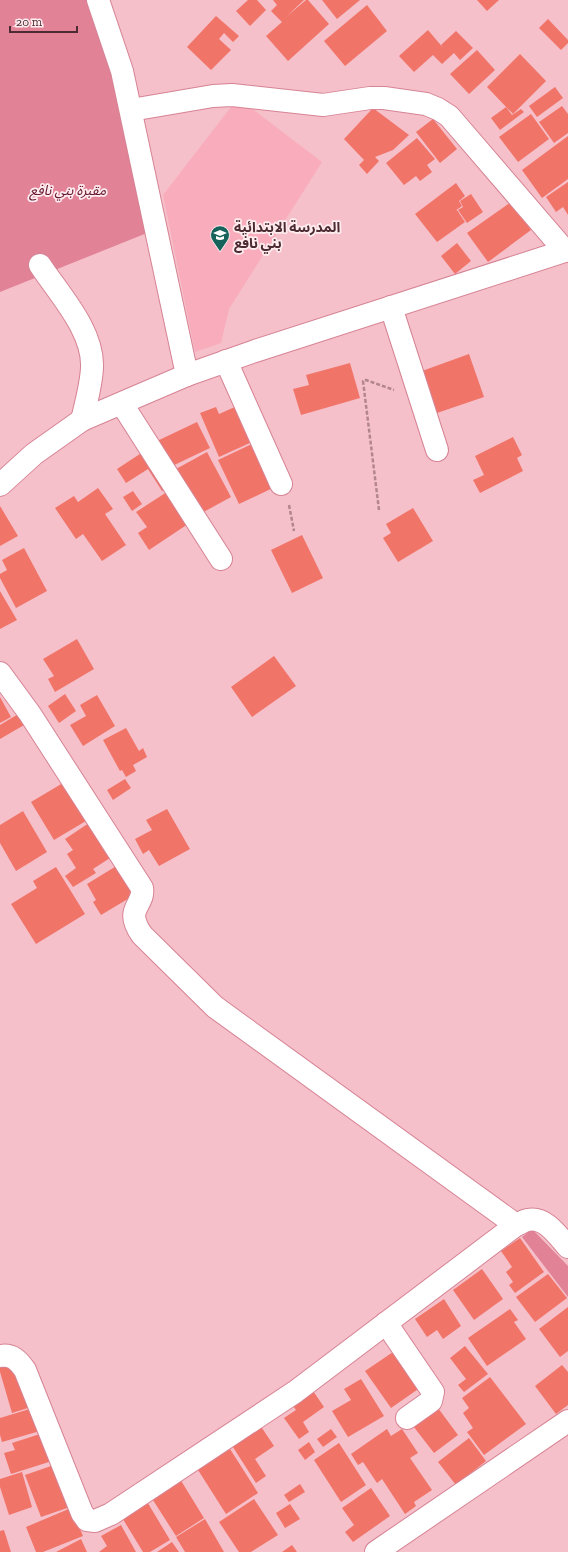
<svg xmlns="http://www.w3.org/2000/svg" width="568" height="1552" font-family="'Zilla Slab','Noto Sans Arabic',serif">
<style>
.built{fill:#f9acbb}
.green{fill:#e18297}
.building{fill:#f17469}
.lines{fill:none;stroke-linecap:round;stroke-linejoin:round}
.minor-casing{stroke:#d68394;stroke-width:24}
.path{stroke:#b3868e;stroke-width:2.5;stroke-dasharray:4 2;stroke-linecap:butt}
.minor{stroke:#fff;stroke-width:22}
.labels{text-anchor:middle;stroke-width:3.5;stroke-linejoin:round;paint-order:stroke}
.park-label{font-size:14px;font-style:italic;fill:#661730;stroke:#feecef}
.poi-label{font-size:14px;font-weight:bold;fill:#4d2b32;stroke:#feecef;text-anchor:start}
</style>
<rect width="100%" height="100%" fill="#f5c0c9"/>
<polygon class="built" points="238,98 322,162 229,309 221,343 195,352 163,195"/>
<g class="green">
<polygon points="0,0 96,0 147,233 0,292"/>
<polygon points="532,1229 568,1266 568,1297 522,1237"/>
</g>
<g class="building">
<polygon points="248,0 257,0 266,10 250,26 236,11"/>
<polygon points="273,0 304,0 286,17 306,0 308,0 329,24 288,61 266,36 282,22 271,11 277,5"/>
<polygon points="322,0 360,0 337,19"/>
<polygon points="477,0 499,0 487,11"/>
<polygon points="367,5 387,31 345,66 324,41"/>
<polygon points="216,16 239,36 233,42 224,33 219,39 231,50 211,70 187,47"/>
<polygon points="548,19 568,40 568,43 561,50 539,28"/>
<polygon points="428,30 444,49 441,45 456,31 473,48 460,60 454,53 442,64 433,55 414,72 399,56"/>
<polygon points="477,50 495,70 469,94 450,74"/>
<polygon points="520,54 546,81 513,114 487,87"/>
<polygon points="555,87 563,98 537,117 529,106"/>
<polygon points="562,106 568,114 568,133 554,143 539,122"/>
<polygon points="506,107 512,115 521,109 524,112 500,130 491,118"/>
<polygon points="373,108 409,135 393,150 375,157 379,161 367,174 359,165 364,160 344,139"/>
<polygon points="531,114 549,139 518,162 499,137"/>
<polygon points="433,119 457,149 440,163 416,132"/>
<polygon points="568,136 568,179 542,198 522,170"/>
<polygon points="417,138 435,159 427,165 432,172 420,181 416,176 404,185 386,163"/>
<polygon points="568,182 568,215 563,207 556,212 546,197"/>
<polygon points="456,183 465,196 459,201 462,206 455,211 457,210 465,222 437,242 415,214"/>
<polygon points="471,194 483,212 467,223 458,210 463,207 460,201"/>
<polygon points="511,202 531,230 488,262 467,233"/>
<polygon points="457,243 471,261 455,274 441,256"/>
<polygon points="469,354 484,397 437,413 422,371"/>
<polygon points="350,363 360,398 301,415 293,389 309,385 306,375"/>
<polygon points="237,406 252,442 219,457 200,413 216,407 219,414"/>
<polygon points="197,422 210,448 168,468 155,442"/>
<polygon points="513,437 522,455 517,458 523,471 480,493 473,480 484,475 475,456"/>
<polygon points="258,441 279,485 239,504 218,460"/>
<polygon points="146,450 169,486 162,491 148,469 126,483 117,469"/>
<polygon points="207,452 231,497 200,514 176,469"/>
<polygon points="98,488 113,509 105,514 126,545 102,561 83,534 76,539 55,508 74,496 78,502"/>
<polygon points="173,488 194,520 149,550 138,533 147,527 136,512"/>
<polygon points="133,491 142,504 132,511 123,497"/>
<polygon points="0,506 18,536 0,546"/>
<polygon points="413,508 433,541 398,562 383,538 391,533 386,524"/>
<polygon points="302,535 323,578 292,593 271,550"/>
<polygon points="24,548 47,591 16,608 0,578 0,574 7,570 2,560"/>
<polygon points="0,591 17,620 0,629"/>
<polygon points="77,639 94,669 55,692 48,679 54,676 43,659"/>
<polygon points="274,656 296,686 252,717 231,687"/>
<polygon points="65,694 76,711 59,723 48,706"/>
<polygon points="97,695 115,726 83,746 70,725 86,716 80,705"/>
<polygon points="0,697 11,717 0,723"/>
<polygon points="25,710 31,721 0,739 0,725"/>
<polygon points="126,728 139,751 143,748 147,757 133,765 136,771 126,777 122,770 120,771 103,740"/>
<polygon points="125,779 131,788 113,800 107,790"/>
<polygon points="68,780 91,818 54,840 31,802"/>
<polygon points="167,809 190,849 159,866 149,850 143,854 135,839 152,830 146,820"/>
<polygon points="23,811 47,852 16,871 0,843 0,825"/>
<polygon points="89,823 113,856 93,869 96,873 73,887 65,876 76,868 67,854 73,850 65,839"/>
<polygon points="118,865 136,894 101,915 93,902 96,900 87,884"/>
<polygon points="56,867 85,914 36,944 11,904 37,888 33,881"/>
<polygon points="520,1238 544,1272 515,1293 509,1285 513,1282 506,1272 512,1267 501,1251"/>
<polygon points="482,1269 503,1299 474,1320 453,1290"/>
<polygon points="548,1274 567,1298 535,1322 516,1297"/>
<polygon points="444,1299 461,1326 443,1339 437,1330 427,1337 415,1319"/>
<polygon points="568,1307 568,1351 560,1357 539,1329"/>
<polygon points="510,1309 518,1320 514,1322 526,1339 487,1366 468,1338"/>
<polygon points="465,1346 488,1374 464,1392 458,1385 466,1379 450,1358"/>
<polygon points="399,1348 424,1385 391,1408 365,1371"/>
<polygon points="13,1361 28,1408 12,1413 0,1372 0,1365"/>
<polygon points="562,1365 568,1372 568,1405 556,1414 535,1386"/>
<polygon points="490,1377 526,1424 484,1455 467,1432 473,1428 463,1413 469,1408 462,1398"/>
<polygon points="361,1379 384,1416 348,1437 332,1411 351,1400 344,1389"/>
<polygon points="311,1388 324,1407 303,1422 309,1432 299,1439 284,1418 296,1410 290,1402"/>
<polygon points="435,1404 458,1435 434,1453 410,1422"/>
<polygon points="33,1408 40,1431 2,1442 0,1435 0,1418"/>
<polygon points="260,1425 274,1446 255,1459 266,1476 256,1483 231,1444"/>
<polygon points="331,1429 337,1437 323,1447 317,1439"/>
<polygon points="387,1429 391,1436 402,1429 418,1453 410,1458 432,1490 414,1502 416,1506 405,1514 382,1479 377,1483 363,1462 358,1465 351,1454"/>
<polygon points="43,1433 52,1461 11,1474 4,1453 15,1450 12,1443"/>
<polygon points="469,1438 486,1461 456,1485 438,1462"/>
<polygon points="309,1442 315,1452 305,1460 298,1450"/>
<polygon points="339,1443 366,1485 341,1502 314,1460"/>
<polygon points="230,1449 258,1493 226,1514 198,1470"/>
<polygon points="54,1465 70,1507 41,1517 25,1475"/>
<polygon points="22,1472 32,1507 9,1515 0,1487 0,1479"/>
<polygon points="180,1479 204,1518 176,1536 151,1497"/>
<polygon points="300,1484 305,1492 289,1502 284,1495"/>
<polygon points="371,1488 390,1516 353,1542 345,1532 354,1525 342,1508"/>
<polygon points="254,1499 278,1535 251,1552 239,1552 219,1522"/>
<polygon points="146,1500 170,1540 150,1552 143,1552 121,1516"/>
<polygon points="290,1504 300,1519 285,1528 276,1513"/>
<polygon points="71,1508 83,1536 43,1552 36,1552 26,1527"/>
<polygon points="205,1519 224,1552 185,1552 176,1537"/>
<polygon points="121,1525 136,1552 99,1552 107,1546 101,1536"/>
<polygon points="4,1530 11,1552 0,1552 0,1531"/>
<polygon points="81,1539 87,1552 56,1552"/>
<polygon points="172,1542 179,1552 157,1552"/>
<polygon points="292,1545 297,1552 282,1552"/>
</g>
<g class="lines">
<defs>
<g id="minor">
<polyline points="98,0 122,71 187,375"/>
<polyline points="131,110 213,96 232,95 323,105 370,98 384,98 426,104 438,109 449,116 565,251"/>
<path d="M40 265C59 294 94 331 92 368 91 386 86 403 82 420"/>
<polyline points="391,307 437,450"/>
<polyline points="226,361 281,484"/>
<polyline points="122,404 221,559"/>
<polyline points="0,485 34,454 82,420 187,375 255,351 568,250"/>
<path d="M0 673 30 714 142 888C145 906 123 908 142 935L215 1007 516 1225"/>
<polyline points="386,1323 433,1392 431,1401 407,1418"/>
<path d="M0 1356C12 1354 18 1360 25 1370L82 1513 87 1520 95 1521 111 1514 295 1392 516 1225C520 1224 524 1220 528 1220 545 1216 558 1236 568 1247"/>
<polyline points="376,1552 568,1421"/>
</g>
</defs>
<use href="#minor" class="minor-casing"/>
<g class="path">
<polyline points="289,505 294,531"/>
<polyline points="379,510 363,381 366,380 394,390"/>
</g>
<use href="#minor" class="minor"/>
</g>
<defs>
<symbol id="school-pin" viewBox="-11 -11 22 30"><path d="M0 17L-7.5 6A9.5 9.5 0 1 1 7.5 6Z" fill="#16635c" stroke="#feecef"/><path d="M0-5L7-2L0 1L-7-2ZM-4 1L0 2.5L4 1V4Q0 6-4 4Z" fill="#fff"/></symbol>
</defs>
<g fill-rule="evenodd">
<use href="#school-pin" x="209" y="224" width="22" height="30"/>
</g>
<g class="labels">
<g class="park-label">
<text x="68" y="195">مقبرة بني نافع</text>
</g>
<g class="poi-label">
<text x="234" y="232">المدرسة الابتدائية<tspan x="234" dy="16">بني نافع</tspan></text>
</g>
</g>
<path d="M10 26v6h67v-6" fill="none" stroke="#4d2b32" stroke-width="2"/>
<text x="16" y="26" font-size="12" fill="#4d2b32" stroke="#feecef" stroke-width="3" paint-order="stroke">20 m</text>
</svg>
